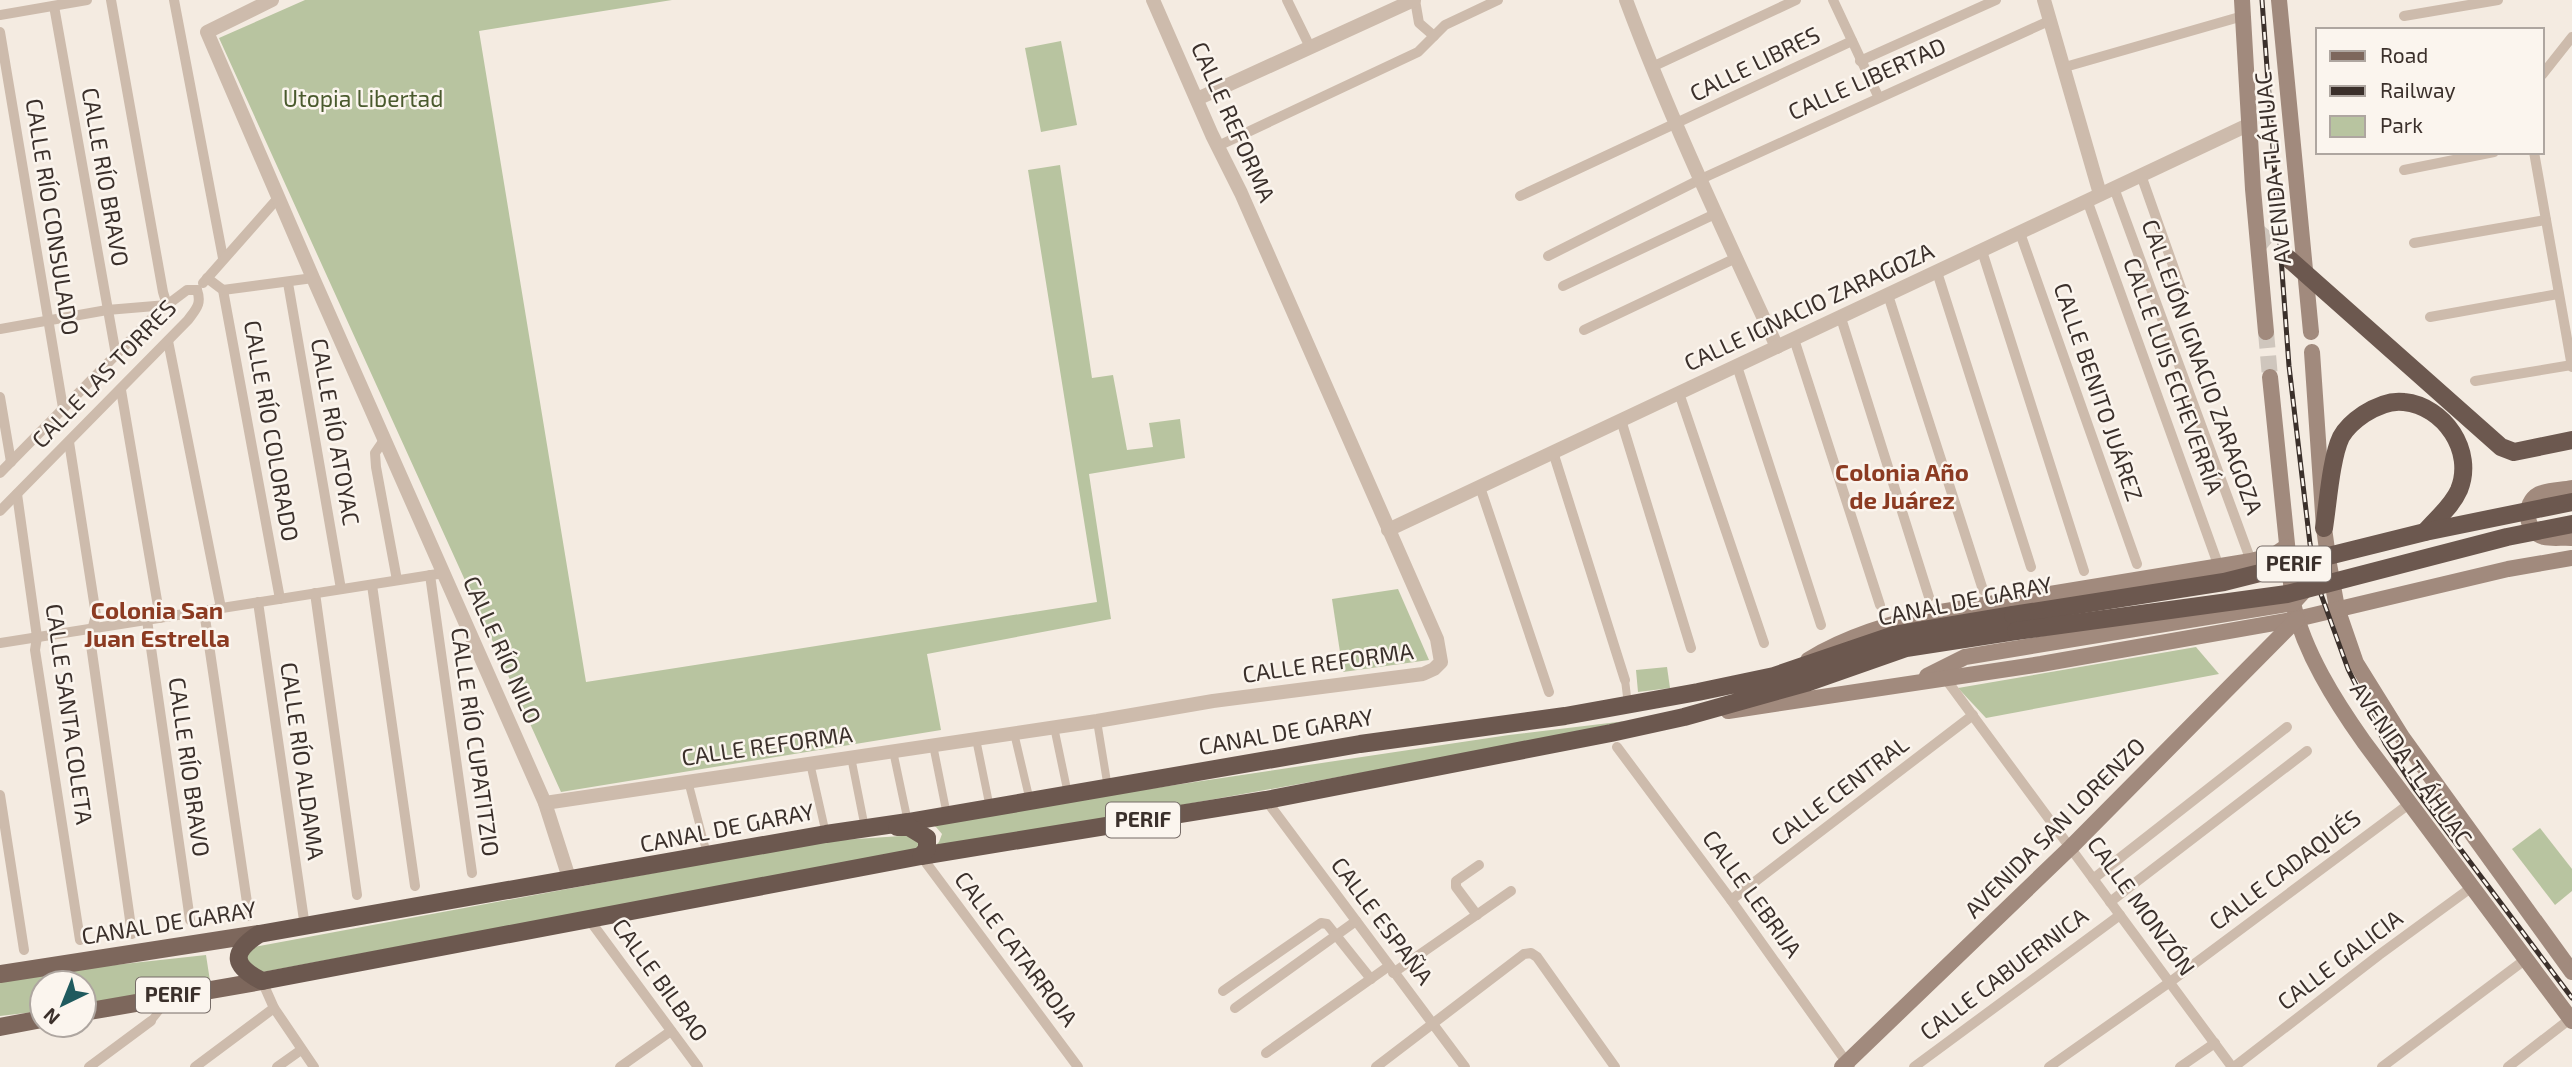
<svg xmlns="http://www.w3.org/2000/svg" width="2572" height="1067" font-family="'Exo 2',sans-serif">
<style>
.green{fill:#b8c4a0}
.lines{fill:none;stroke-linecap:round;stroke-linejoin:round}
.secondary-tunnel{stroke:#cfc6bd;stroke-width:16;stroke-dasharray:16 8;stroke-linecap:butt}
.trunk-tunnel{stroke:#cfc6bd;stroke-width:18;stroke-dasharray:18 9;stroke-linecap:butt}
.pedestrian{stroke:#cdbbac;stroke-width:8}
.minor{stroke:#cdbbac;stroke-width:10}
.tertiary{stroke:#cdbbac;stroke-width:14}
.secondary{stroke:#a18a7d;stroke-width:16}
.primary{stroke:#7d675c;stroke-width:18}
.trunk{stroke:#6c584f;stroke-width:18}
.rail-casing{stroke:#3b302b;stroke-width:5}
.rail{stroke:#fbf5ee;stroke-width:2.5;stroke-dasharray:8;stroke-linecap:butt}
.trunk-bridge{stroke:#6c584f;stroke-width:18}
.labels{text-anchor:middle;stroke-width:5;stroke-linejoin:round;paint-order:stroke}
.shield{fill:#fbf5ee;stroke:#756b66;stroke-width:2}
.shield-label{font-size:21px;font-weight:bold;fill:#3b302b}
.street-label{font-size:23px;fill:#3b302b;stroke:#fbf5ee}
.park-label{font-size:23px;fill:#4a5a2e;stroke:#fbf5ee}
.neighbourhood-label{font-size:24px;font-weight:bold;fill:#8c3b22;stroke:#fbf5ee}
</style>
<rect width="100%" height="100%" fill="#f4ebe1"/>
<g class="green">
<polygon points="305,0 672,0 479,31 586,682 1097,602 1028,170 1060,165 1092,378 1113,375 1127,450 1153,447 1149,423 1180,419 1185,458 1089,474 1111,619 927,654 941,730 561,792 219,38"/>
<polygon points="1061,41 1077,125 1041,132 1025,48"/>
<polygon points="1398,589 1429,660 1343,672 1332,599"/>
<polygon points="2196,647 2219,674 1986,718 1958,688"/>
<polygon points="1667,667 1670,688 1638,692 1636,670"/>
<polygon points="1626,721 1511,746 931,850 939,842 942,834 936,827 927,822 1509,735"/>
<polygon points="2540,828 2572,869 2572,891 2555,905 2512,849"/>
<polygon points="916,835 920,841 918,850 257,973 244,959 254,947 826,841"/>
<polygon points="206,955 210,981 84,1006 84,983 42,983 42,1011 0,1016 0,982 87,968"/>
</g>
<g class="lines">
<polyline class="secondary-tunnel" points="2266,332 2270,377"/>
<polyline class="trunk-tunnel" points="2257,232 2289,259"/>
<g class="pedestrian">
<polyline points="1625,680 1628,705"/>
<polyline points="1097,721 1108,788"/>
<polyline points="1054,727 1068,794"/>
<polyline points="1014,733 1030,801"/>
<polyline points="976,739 990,808"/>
<polyline points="933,745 947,815"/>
<polyline points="893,751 908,822"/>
<polyline points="851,757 865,828"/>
<polyline points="810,763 826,834"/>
<polyline points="688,781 707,854"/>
<polyline points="151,1021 167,1001"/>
</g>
<g class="minor">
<polyline points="111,0 163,292 167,305"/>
<polyline points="174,0 223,258"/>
<polyline points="1287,0 1310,47"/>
<polyline points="1415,0 1419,23 1434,36"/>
<polyline points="1833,0 1878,96"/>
<polyline points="54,6 116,355"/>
<polyline points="0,15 87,0"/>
<polyline points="2404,16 2498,0"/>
<polyline points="0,32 63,408"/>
<polyline points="1860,61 1996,0"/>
<polyline points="1652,67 1796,0"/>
<polyline points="2065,67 2243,16"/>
<polyline points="2542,75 2572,37"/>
<polyline points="1218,146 1418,52 1445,25 1498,0"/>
<polyline points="2534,152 2572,367"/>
<polyline points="2404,170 2494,152"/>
<polyline points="2141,175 2182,291"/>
<polyline points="2114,188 2251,561"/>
<polyline points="1520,196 1852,41"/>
<polyline points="2087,200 2219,567"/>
<polyline points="2020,233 2137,564"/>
<polyline points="2414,243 2546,220"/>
<polyline points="1982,251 2084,571"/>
<polyline points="1548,256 1701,179 2051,20"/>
<polyline points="1937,272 2031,567"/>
<polyline points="207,278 223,290 280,599"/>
<polyline points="203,283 278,198"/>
<polyline points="288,283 341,589"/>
<polyline points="1563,286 1715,214"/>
<polyline points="223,290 313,278"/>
<polyline points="1888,295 1983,590"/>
<polyline points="2430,317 2558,294"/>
<polyline points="1841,318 1929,597"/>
<polyline points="0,329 107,310 167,305"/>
<polyline points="1584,330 1736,258"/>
<polyline points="1794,339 1880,605"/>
<polyline points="168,341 221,608"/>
<polyline points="1737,366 1821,625"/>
<polyline points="2475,381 2572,365"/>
<polyline points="121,390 160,618"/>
<polyline points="1679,393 1764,643"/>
<polyline points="0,397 11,462"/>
<polyline points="1621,420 1691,648"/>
<polyline points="384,440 375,453 376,467 397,580"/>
<polyline points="69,442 96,615 90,638 132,934"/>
<polyline points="1553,452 1625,680"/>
<polyline points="0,473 159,311 187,290 197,290"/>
<polyline points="1480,487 1549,692"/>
<polyline points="17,494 37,637 35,650 80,940"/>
<path d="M0 511 188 320C196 309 202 304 197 290"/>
<polyline points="430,575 472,873"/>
<polyline points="372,585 415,886"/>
<polyline points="315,593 357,895"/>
<polyline points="258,602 305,927"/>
<polyline points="204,611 249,916"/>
<polyline points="147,620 190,920"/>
<polyline points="0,643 444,573"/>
<polyline points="1945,674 1945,678 2232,1067"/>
<polyline points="1617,747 1731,900 1850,1067"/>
<polyline points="0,795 24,950"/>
<polyline points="1266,800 1465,1067"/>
<polyline points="921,856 1078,1067"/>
<polyline points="2093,879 2287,727"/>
<polyline points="1731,900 1973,715"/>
<polyline points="2110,902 2307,751"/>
<polyline points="1477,915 1456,887 1456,881 1479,865"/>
<polyline points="588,918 698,1067"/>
<polyline points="1393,973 1511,891"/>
<polyline points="262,981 274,1008 314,1067"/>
<polyline points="1223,991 1321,923 1327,924 1371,979"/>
<polyline points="1235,1008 1356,921"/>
<polyline points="1266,1053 1389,966"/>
<polyline points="89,1067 151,1021"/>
<polyline points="195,1067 274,1008"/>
<polyline points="277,1067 301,1050"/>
<polyline points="620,1067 671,1031"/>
<polyline points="1376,1067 1524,954 1531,953 1537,957 1615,1067"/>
<polyline points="1914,1067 2120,915"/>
<polyline points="2049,1067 2170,982 2409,804"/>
<polyline points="2180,1067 2215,1043"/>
<polyline points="2234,1067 2379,955 2472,887"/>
<polyline points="2382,1067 2526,959"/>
<polyline points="2508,1067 2570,1019"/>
</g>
<g class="tertiary">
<polyline points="272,0 207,32 313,278 545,803 570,881"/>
<path d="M1626 0C1670 118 1724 232 1777 347"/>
<polyline points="2044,0 2100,194"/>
<polyline points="1197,99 1414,0"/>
<polyline points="1388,530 2250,124"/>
<polyline points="545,803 1097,721 1213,701 1423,674 1434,669 1441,662 1437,639 1241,193 1212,135 1153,0"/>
</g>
<g class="secondary">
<polyline points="2242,0 2253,189 2266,332"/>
<polyline points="2279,0 2311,332"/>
<polyline points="2312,352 2324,528 2329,564 2337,608 2356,663 2402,737 2572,972"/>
<path d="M2270 377 2293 603C2304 652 2335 701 2364 742L2572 1021"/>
<path d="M2572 488C2563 490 2548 490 2539 494 2522 503 2525 532 2544 537 2553 539 2564 537 2572 538"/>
<path d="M1808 660C1847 636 1890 624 1934 613L2251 561 2274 555 2286 547"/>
<polyline points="1927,676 1965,657 2293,603 2329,564"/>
<polyline points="1728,711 2041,664 2297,619 2508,569 2572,558"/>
<polyline points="1842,1067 2071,847 2297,619"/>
</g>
<g class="primary">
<polyline points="0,974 259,934"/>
<polyline points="84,1012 262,981"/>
<polyline points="0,1027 42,1019"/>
</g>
<g class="trunk">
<polyline points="2289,259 2501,447 2514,452 2572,440"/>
<path d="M2324 528C2328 503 2331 458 2341 437 2346 428 2355 420 2364 414 2375 407 2390 400 2404 402 2444 406 2475 451 2459 490 2452 506 2437 518 2425 532"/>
<path d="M2013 615 1894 635 1774 676 1698 692 1565 716 1360 744 908 822 826 834 259 934C230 953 233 966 262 981L921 856 1266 800 1611 733 1684 717 1809 682 1906 648 2016 631"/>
<polyline points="897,827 909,827 927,838 927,849 921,856"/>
</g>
<defs>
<polyline id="rail" points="2262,0 2289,366 2310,544 2318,586 2348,669 2385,743 2416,790 2572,998"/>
</defs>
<use href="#rail" class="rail-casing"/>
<use href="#rail" class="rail"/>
<g class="trunk-bridge">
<polyline points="2013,615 2224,582 2425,532 2572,502"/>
<polyline points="2016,631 2287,594 2507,537 2572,524"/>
</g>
</g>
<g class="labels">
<g class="shield">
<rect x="2257" y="546.5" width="74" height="35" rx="5"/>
<rect x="1106" y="802.5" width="74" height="35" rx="5"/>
<rect x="136" y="977.5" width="74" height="35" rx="5"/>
</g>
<g class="shield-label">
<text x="2294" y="571">PERIF</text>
<text x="1143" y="827">PERIF</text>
<text x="173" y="1002">PERIF</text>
</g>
<g class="street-label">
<text transform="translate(1755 64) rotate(-26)" y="8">CALLE LIBRES</text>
<text transform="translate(1867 79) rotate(-24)" y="8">CALLE LIBERTAD</text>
<text transform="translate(1233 122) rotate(66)" y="8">CALLE REFORMA</text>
<text transform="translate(2273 168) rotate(-96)" y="8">AVENIDA TLÁHUAC</text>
<text transform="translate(105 177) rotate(80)" y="8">CALLE RÍO BRAVO</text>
<text transform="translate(52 217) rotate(81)" y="8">CALLE RÍO CONSULADO</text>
<text transform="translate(1809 307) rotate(-25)" y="8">CALLE IGNACIO ZARAGOZA</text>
<text transform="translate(2202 367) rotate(70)" y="8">CALLEJÓN IGNACIO ZARAGOZA</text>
<text transform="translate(104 374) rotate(-46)" y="8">CALLE LAS TORRES</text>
<text transform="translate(2173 376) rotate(70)" y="8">CALLE LUIS ECHEVERRÍA</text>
<text transform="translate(2098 392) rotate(71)" y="8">CALLE BENITO JUÁREZ</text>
<text transform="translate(271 431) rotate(80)" y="8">CALLE RÍO COLORADO</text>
<text transform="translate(335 432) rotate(80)" y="8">CALLE RÍO ATOYAC</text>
<text transform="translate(1965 601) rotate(-11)" y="8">CANAL DE GARAY</text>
<text transform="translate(502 650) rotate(66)" y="8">CALLE RÍO NILO</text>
<text transform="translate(1328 663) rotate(-8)" y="8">CALLE REFORMA</text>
<text transform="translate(69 714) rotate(82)" y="8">CALLE SANTA COLETA</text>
<text transform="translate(1286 732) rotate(-10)" y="8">CANAL DE GARAY</text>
<text transform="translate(475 742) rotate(82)" y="8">CALLE RÍO CUPATITZIO</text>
<text transform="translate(767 746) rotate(-8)" y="8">CALLE REFORMA</text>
<text transform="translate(302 761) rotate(82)" y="8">CALLE RÍO ALDAMA</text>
<text transform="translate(2411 764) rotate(55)" y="8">AVENIDA TLÁHUAC</text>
<text transform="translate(189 767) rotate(82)" y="8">CALLE RÍO BRAVO</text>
<text transform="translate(1840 791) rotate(-37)" y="8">CALLE CENTRAL</text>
<text transform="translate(727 828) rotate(-11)" y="8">CANAL DE GARAY</text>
<text transform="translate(2055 828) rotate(-45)" y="8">AVENIDA SAN LORENZO</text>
<text transform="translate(2285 870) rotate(-37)" y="8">CALLE CADAQUÉS</text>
<text transform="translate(1752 894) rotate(54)" y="8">CALLE LEBRIJA</text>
<text transform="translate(2141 906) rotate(54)" y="8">CALLE MONZÓN</text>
<text transform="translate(1382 921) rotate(53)" y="8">CALLE ESPAÑA</text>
<text transform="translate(169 923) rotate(-9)" y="8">CANAL DE GARAY</text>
<text transform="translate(1016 949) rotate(53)" y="8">CALLE CATARROJA</text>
<text transform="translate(2340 960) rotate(-37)" y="8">CALLE GALICIA</text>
<text transform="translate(2004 974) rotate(-37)" y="8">CALLE CABUERNICA</text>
<text transform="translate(660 980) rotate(54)" y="8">CALLE BILBAO</text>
</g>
<g class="park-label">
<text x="363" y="107">Utopia Libertad</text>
</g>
<g class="neighbourhood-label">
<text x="1902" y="481">Colonia Año<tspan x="1902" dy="28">de Juárez</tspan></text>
<text x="157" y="619">Colonia San<tspan x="157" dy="28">Juan Estrella</tspan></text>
</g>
</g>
<rect x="2316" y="28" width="228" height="126" fill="#fbf5ee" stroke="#aea6a0" stroke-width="2"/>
<rect x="2330" y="51" width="35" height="10" fill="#7d675c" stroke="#aea6a0" stroke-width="2"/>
<text x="2380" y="63" font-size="21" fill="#3b302b">Road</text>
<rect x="2330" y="86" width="35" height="10" fill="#3b302b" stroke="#aea6a0" stroke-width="2"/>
<text x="2380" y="98" font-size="21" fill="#3b302b">Railway</text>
<rect x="2330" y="116" width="35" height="21" fill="#b8c4a0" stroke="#aea6a0" stroke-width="2"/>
<text x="2380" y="133" font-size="21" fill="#3b302b">Park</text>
<g transform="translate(63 1004) rotate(223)"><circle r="33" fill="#fbf5ee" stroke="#aea6a0" stroke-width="2"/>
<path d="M0-5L12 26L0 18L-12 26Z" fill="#1f5a5e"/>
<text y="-10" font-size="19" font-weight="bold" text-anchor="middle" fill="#3b302b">N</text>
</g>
</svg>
